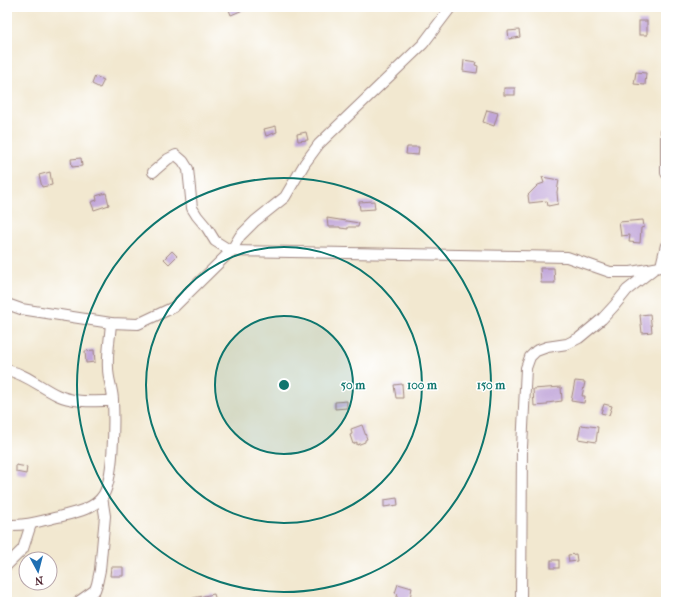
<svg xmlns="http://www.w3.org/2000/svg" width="673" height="609" font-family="'IM FELL French Canon',serif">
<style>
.building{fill:#c1a6d9}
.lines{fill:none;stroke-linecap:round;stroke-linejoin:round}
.minor-casing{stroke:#9e847e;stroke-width:12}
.minor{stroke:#fff;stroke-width:10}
.ring{fill:none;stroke:#0f766e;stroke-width:2}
.centre{fill:#0f766e;stroke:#fff;stroke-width:2}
.ring-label{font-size:12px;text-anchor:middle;font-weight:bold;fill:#0f766e;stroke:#fff;stroke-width:3;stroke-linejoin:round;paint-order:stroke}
</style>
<rect width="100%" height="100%" fill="#fff"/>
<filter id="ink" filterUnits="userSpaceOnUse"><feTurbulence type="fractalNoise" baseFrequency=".025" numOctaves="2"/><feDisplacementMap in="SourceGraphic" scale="8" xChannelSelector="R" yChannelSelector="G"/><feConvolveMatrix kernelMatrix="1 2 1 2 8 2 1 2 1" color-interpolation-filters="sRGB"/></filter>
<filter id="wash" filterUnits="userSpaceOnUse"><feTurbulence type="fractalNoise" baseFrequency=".012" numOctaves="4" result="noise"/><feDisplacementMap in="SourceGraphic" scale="16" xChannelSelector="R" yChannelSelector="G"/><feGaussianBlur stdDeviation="0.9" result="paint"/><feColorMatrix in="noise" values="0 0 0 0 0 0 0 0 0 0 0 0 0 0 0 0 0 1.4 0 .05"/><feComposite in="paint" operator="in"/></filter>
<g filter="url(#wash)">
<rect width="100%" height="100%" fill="#f2e8d0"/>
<g id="blocks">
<g class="building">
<polygon points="228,7 250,7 231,15"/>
<rect x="639" y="21" width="8" height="14"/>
<polygon points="519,30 520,37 509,39 508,31"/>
<polygon points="464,60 476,62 475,65 478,66 477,73 463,71"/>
<polygon points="636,72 646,73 645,85 634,84"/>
<polygon points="95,76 104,80 100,88 92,84"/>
<rect x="504" y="88" width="11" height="7"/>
<polygon points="487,110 498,113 494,126 483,122"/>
<polygon points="276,126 277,132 266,136 264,129"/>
<polygon points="306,132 308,140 298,141 297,134"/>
<polygon points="407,147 419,147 418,155 406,154"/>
<polygon points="81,158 82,166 72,167 71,159"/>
<polygon points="50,172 52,185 42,187 39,175"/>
<polygon points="542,177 559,180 557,192 558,204 548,206 547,201 529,203 528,195 538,185 544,183"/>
<polygon points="106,193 109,205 94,210 91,202 97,200 96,196"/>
<polygon points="374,201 375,209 360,210 359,202"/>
<polygon points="327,218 359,223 358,227 348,227 348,229 340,228 340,227 328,227"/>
<polygon points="643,220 644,227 641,228 640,243 629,242 630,235 621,236 619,222"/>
<polygon points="172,251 177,256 169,264 164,259"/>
<polygon points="540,268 554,268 555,283 541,283"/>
<polygon points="650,314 652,332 642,333 640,315"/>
<polygon points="94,350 95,362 86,363 85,351"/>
<polygon points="575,381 585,382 582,396 585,396 584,403 571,401"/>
<polygon points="402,384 403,398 396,398 394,385"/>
<polygon points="561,387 562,401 547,403 547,405 534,406 533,389"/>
<polygon points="347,401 347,408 335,409 335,402"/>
<polygon points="604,404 612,406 609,415 601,413"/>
<polygon points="362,425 367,439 365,440 365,442 357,445 357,442 353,444 350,435 352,434 351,429"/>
<polygon points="581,425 598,427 596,442 578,439"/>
<polygon points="16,465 27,467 26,474 16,472"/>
<polygon points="397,498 398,505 384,507 384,500"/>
<polygon points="576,554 577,561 569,562 568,555"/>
<rect x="551" y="560" width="8" height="8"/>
<polygon points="111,567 123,567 123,576 110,576"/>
<polygon points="398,584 412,588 410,598 407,598 406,602 396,599 398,594 395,593"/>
<polygon points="214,594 216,601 194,602 193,598"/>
</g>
</g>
</g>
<g filter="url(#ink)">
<use href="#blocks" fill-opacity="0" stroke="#9e847e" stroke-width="1"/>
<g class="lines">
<defs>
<g id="minor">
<polyline points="666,125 666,173"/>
<polyline points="153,172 168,159 176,155 183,161 188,169 192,208 197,216 207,228 215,241 231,251 240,236 255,221 285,197 305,163 319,144 423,44 451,7"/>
<polyline points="661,266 666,245"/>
<polyline points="7,304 21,309 111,323 138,324 174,307 231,251 567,257 610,272 631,272 666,266"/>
<path d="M7 370C26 374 40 387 57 395 74 403 95 401 113 401"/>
<path d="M7 525C25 526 41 521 58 517 73 513 92 510 102 497 114 482 114 422 113 401 113 390 108 380 108 368 107 354 110 338 111 323"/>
<polyline points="7,565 23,549 31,524"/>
<polyline points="78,602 95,590 97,584 100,570 105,516 102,497"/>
<polyline points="521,602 522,447 526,368 530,357 536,351 547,347 567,344 579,338 602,319 614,306 627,290 655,268"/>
</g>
</defs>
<use href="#minor" class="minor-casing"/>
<use href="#minor" class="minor"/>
</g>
</g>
<circle cx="284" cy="385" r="69" fill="#0f766e" fill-opacity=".12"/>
<g class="ring">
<circle cx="284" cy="385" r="69"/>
<circle cx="284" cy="385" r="138"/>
<circle cx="284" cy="385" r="207"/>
</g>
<circle cx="284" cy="385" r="6" class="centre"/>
<g class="ring-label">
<text x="353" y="389">50 m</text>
<text x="422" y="389">100 m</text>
<text x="491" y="389">150 m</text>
</g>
<rect width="673" height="609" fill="none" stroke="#fff" stroke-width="24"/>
<g transform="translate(38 571) rotate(173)"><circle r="19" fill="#ffffff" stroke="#b7a5aa"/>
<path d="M0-3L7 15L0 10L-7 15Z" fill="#1f6fb2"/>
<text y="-6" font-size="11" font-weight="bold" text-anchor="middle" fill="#4a1f2b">N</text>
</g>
</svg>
